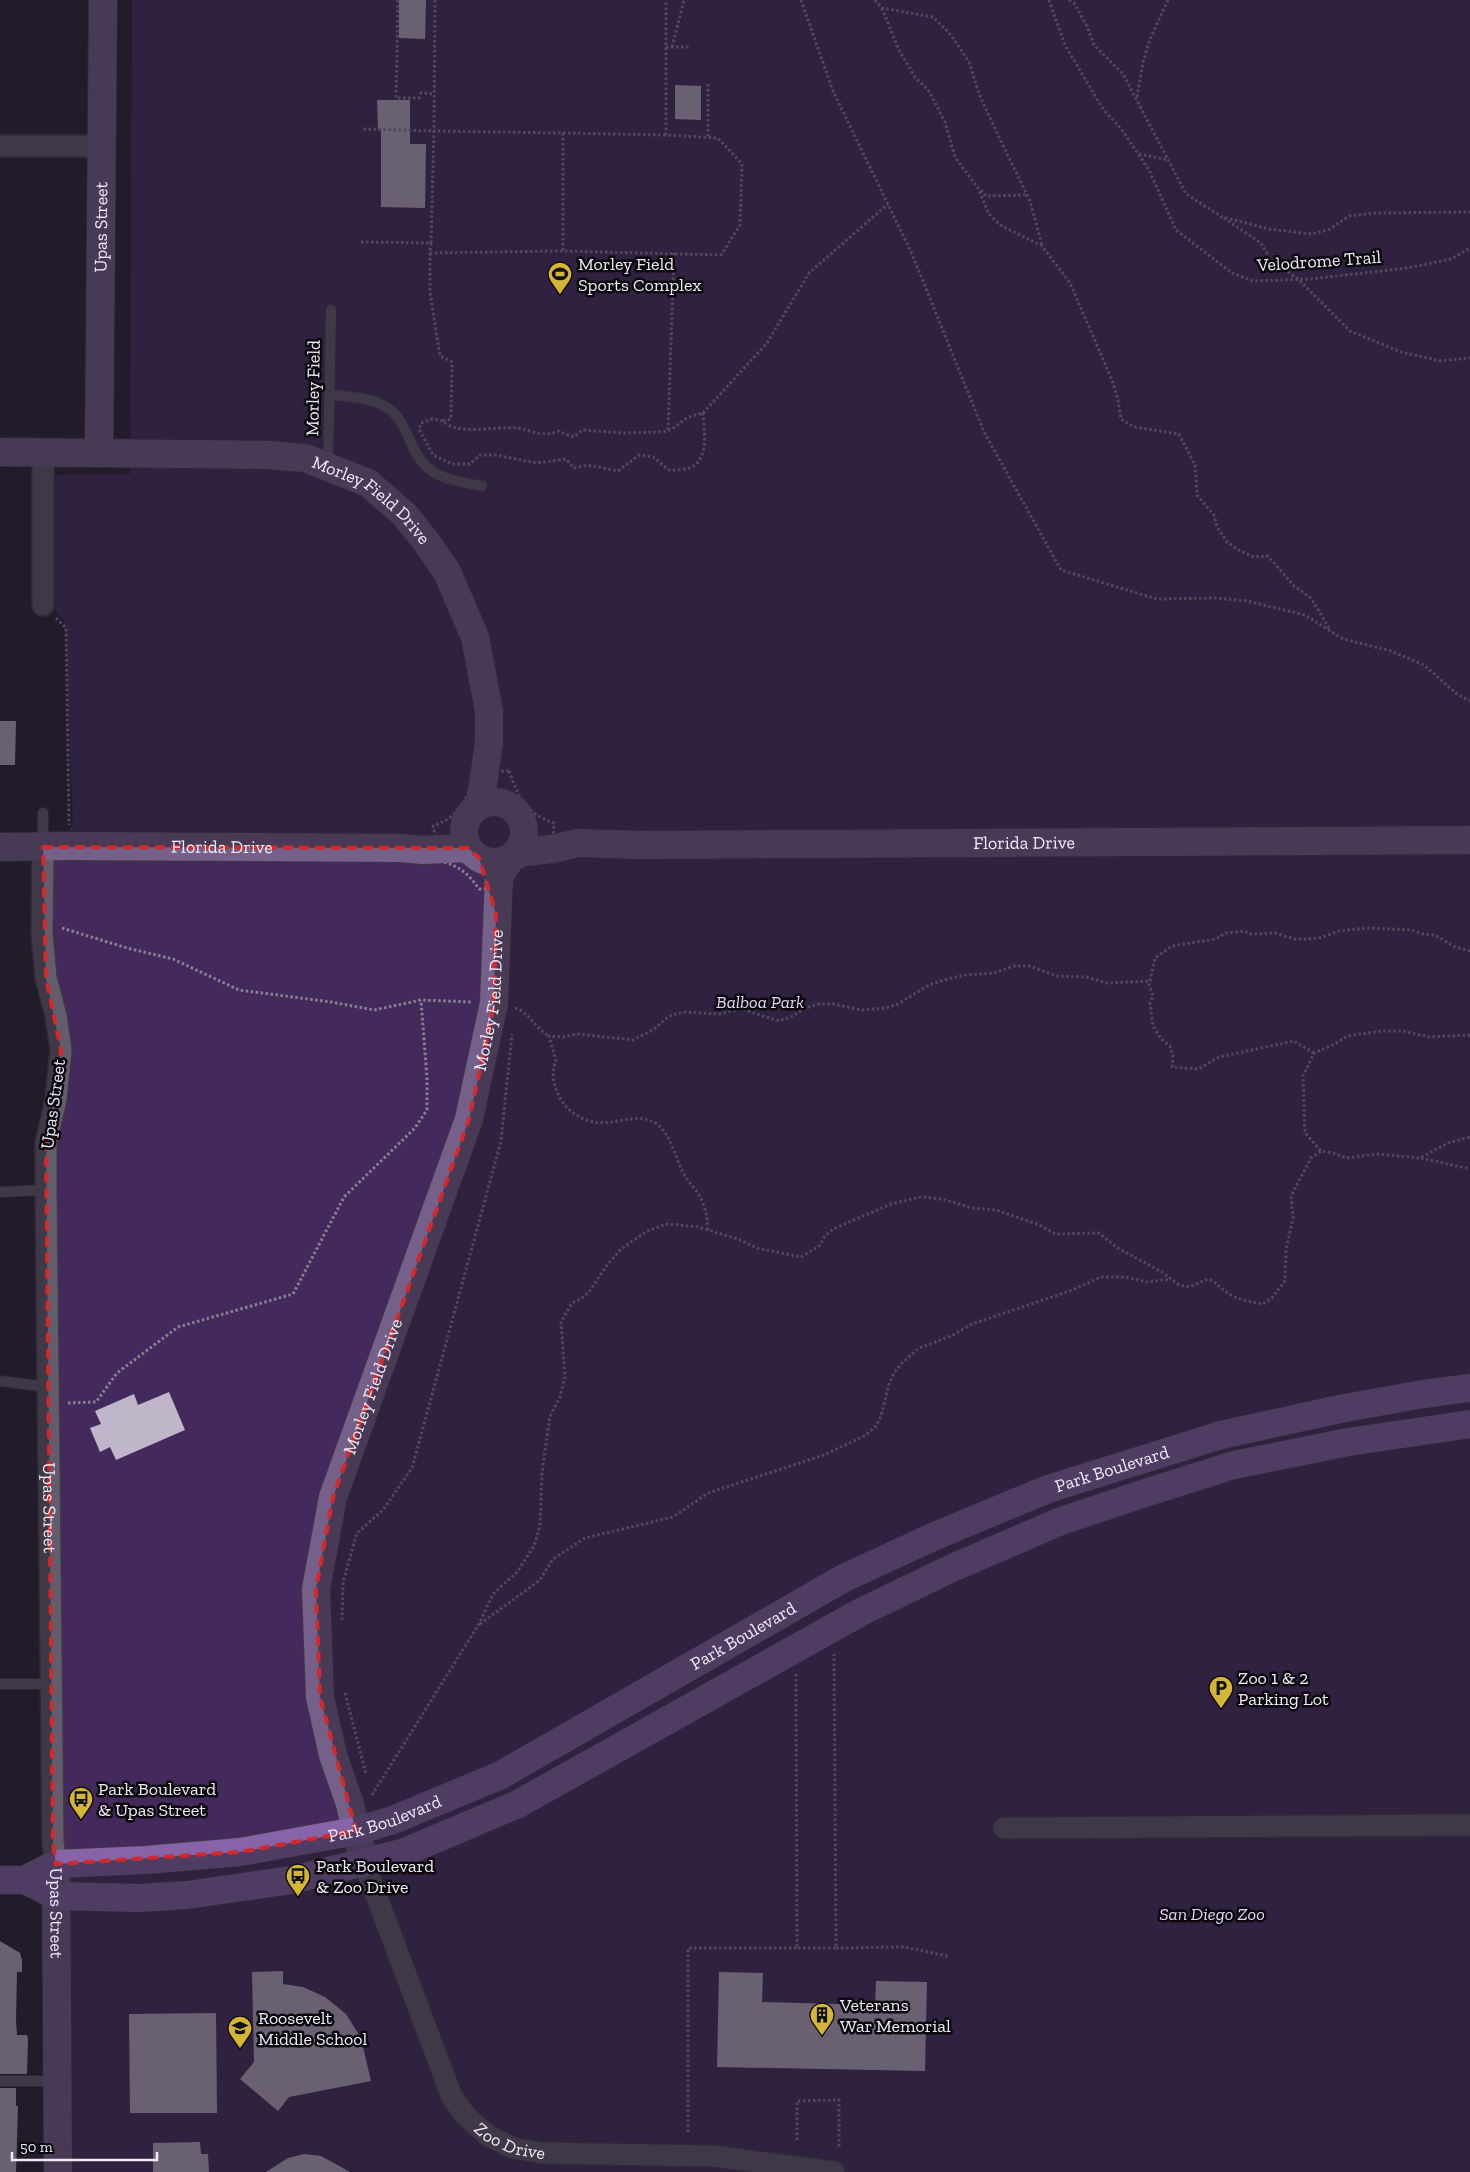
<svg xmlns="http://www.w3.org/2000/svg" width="1470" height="2172" font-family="'Zilla Slab',serif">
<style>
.green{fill:#44295d}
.building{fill:#bfb6c9}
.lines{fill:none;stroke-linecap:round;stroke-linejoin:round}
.lane-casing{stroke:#3e3944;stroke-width:12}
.street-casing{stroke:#3e3944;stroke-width:24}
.secondary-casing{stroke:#3e3944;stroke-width:30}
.primary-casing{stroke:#3e3944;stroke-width:30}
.path{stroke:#87828e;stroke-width:3;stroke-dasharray:2.5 2.5;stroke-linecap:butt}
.lane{stroke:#635c6c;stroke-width:10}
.street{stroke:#635c6c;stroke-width:21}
.secondary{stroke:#75608a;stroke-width:28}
.primary{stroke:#8664a7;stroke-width:28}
.marked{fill:none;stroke:#d62828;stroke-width:4;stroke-dasharray:10 6;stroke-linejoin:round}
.labels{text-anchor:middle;stroke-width:5;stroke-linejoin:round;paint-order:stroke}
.street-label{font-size:18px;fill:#f0ecf6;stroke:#0b080e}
.poi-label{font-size:18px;fill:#f0ecf6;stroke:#0b080e;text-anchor:start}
.park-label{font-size:18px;font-style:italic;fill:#e5d4fa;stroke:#0b080e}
</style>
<rect width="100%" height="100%" fill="#231c2a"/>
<polygon class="green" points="132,0 1470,0 1470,2172 63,2172 49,864 73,824 65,622 50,603 55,475 130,474"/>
<g class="building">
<polygon points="399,0 426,0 425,39 399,38"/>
<polygon points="675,85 701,86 701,120 675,119"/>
<polygon points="377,100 410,100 410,144 426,144 425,208 381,207 381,129 378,129"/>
<polygon points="0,721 16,721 15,765 0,765"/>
<polygon points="169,1392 185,1430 116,1460 110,1447 100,1452 90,1428 101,1424 95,1411 134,1394 138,1405"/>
<polygon points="0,1941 20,1953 22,1960 22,1972 17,1972 16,2020 17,2035 27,2035 28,2039 27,2074 0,2074"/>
<polygon points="283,1971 283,1984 303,1987 325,1997 346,2014 361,2038 371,2081 289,2097 278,2111 240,2079 254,2062 252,1972"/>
<polygon points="719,1972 763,1973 762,2002 875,2005 876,1981 927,1982 925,2071 717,2067"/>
<polygon points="216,2013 217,2113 130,2113 129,2014"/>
<polygon points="0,2088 16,2088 16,2106 18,2106 16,2172 0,2172"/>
<polygon points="200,2142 201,2154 208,2154 209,2172 153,2172 153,2143"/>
<polygon points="304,2154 321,2156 350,2172 266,2172 288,2158"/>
</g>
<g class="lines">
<defs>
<g id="lane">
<path d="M330 395C357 397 390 398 403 426 409 437 414 453 423 463 437 480 462 482 482 486"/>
<polyline points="328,464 331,310"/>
<polyline points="43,813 43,844"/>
<polyline points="0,1192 46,1190"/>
<polyline points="0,1381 48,1387"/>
<polyline points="0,1684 52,1684"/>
<polyline points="0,2081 56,2081"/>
</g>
<g id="street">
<polyline points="0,146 101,146"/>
<polyline points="43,605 43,453"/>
<path id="s1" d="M43 847 42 934 46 978 56 1016 61 1050 56 1099 46 1143V1190L53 1842 56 1864"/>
<polyline points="1004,1828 1470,1825"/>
<path id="s2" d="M364 1863 452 2097 465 2115 487 2135 513 2148 542 2153 713 2156 834 2172"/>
</g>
<g id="secondary">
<path id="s3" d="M0 452 268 455 305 458 368 483 404 514 425 540 447 572 475 637 489 711V743L480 804"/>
<path id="s4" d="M99 453 103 0"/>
<circle cx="494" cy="832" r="30"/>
<path id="s5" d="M0 847 69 846 402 848 423 850 468 848"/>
<path id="s6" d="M517 853 552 849 578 843 641 845 1470 840"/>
<path id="s7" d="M364 1863 350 1804 333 1755 320 1697 316 1589 333 1497 469 1119 494 1003 499 877 511 857"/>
<path id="s8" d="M56 1864 58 2172"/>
</g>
<g id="primary">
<polyline points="0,1880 25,1880 57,1896 139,1898 187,1895 292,1880 405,1852 518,1804 861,1612 950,1569 1061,1521 1148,1492 1234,1465 1348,1442 1470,1424"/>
<path id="s9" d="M25 1880 56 1864 146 1860 240 1852 356 1831 393 1820 501 1775 844 1578 935 1536 1048 1489 1221 1435 1340 1409 1423 1394 1470 1388"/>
</g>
</defs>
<use href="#lane" class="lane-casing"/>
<use href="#street" class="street-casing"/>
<use href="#secondary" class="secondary-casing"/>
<use href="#primary" class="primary-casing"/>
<g class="path">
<polyline points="398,0 396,98 419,98 421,93 434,94"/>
<polyline points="435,0 434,131 563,133 563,251 721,255 740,225 742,164 718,138 666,135 666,0"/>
<polyline points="801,0 833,91 912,254 984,432 1061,570 1157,599 1215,598 1247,601 1305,615 1343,639 1391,651 1424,665 1457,694 1470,701"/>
<polyline points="875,0 882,8 933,17 951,35 969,62 979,94 999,137 1030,201 1042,245"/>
<polyline points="1049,0 1065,45 1103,109 1122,130 1149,170 1176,230 1232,273 1253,281 1310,279 1408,268 1451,259 1470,248"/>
<polyline points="1069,0 1074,3 1087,26 1094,45 1123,74 1186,194 1222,217 1269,229 1312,234 1330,229 1349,216 1375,213 1470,212"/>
<polyline points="882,8 898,48 915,77 929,91 945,122 955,157 978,188 989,214 1000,225 1042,246 1070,283 1112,380 1118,400 1121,419 1134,427 1179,434 1195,465 1197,495 1214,515 1217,527 1227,542 1240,551 1254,557 1268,556 1294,586 1311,598 1330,630"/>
<polyline points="666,47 691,47"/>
<polyline points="672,47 684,0"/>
<polyline points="708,84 708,138"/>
<polyline points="1137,97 1143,62 1150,39 1168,0"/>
<polyline points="563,133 666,135"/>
<polyline points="1139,154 1169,160"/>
<polyline points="981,190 986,196 1027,195"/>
<polyline points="1224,218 1261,243 1271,260 1298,279 1350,331 1401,352 1440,361 1470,358"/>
<polyline points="361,242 431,243 434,131 363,129"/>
<polyline points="431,243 430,253 563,251"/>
<polyline points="430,253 430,292 440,356 452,362 451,419 443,421"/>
<path d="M703 413C704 430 710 461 689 468 683 470 675 470 669 470L653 457 639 455 618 471 588 465 574 468 566 459 537 463 495 455H480L470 464H452L433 455 419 429 421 423 432 419 443 421C456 436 497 426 516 428 531 430 544 438 558 431L574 437 582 430 623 433 663 432 672 429 688 417Z"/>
<polyline points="703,413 767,343 809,273 888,204"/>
<polyline points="668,430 674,253"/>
<polyline points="56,618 66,628 69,825"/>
<path d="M509 771C519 798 525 813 554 823L552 861C527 861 516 864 509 889H479C469 874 459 866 441 861L433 826C460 817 469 797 475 772Z"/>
<polyline points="62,928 127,948 173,959 239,990 331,1002 374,1010 421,1000 472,1002"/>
<path d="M515 1008C529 1012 536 1029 549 1036"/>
<polyline points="1470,1035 1429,1037 1403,1031 1382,1031 1347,1036 1335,1044 1314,1053 1303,1076 1305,1133 1321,1151 1333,1153 1347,1158 1377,1154 1420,1158 1448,1143 1470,1137"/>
<polyline points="1314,1053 1294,1041 1219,1057 1198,1069 1172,1067 1173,1055 1170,1046 1161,1039 1153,1026 1150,1003 1153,996 1149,985 1155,958 1172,946 1216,939 1226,933 1244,931 1251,934 1275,933 1294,939 1307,939 1319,938 1339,931 1367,928 1412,930 1423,934 1435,935 1455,947 1470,951"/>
<polyline points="1421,1158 1470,1169"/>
<path d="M708 1230C708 1220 706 1211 702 1201 698 1191 690 1184 685 1176 675 1160 672 1133 655 1123 630 1109 607 1134 578 1116 569 1111 562 1103 558 1094 553 1083 551 1072 556 1061L549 1036 563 1037 577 1034 633 1040 653 1030 669 1016 683 1012 719 1014 741 1009 779 1021 793 1016 805 1008 819 1004H833L862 1010 886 1008 898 1004 929 985 944 980 965 975 994 973 1014 966H1029L1057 976 1086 977 1107 983 1151 981"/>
<polyline points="68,1403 96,1402 117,1373 178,1327 293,1294 344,1197 415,1128 427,1110 427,1078 421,1000"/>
<polyline points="342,1620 343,1582 357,1533 383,1510 412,1468 501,1141 512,1034"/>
<polyline points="480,1624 540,1580 553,1559 585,1538 673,1517 708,1493 824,1455 866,1435 876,1426 881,1416 889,1384 894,1373 901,1364 919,1348 951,1336 972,1324 1070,1291 1101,1277 1125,1277 1147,1282 1171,1279"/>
<polyline points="796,1674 797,1948 836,1948 834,1654"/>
<polyline points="345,1693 366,1774"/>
<path d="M372 1795 479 1624 493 1594 517 1572 534 1546 540 1526 542 1472 550 1416 560 1397 565 1377 561 1322 572 1303 581 1299 589 1292 607 1265 621 1249 647 1231 667 1224 698 1227 738 1239 757 1248 801 1257 819 1246 825 1236 833 1229 891 1204 921 1197 942 1199 972 1208 996 1210 1037 1224 1056 1234 1099 1233 1116 1247 1162 1272 1179 1285 1189 1287 1208 1279C1216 1282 1218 1286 1225 1291 1234 1299 1252 1302 1263 1304L1272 1298 1285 1281 1286 1249 1293 1218 1291 1196 1311 1158 1321 1151"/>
<polyline points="836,1948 904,1947 948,1956"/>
<polyline points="688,2132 688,1948 797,1948"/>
<polyline points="797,2140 797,2101 839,2100 839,2147"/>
</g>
<use href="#lane" class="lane"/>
<use href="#street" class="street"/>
<use href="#secondary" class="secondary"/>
<use href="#primary" class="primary"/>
</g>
<path d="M0 0H1470V2172H0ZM43 847 468 848 479 858 496 914 494 1003 488 1034 469 1119 333 1497 316 1589 320 1697 356 1831 240 1852 56 1864 53 1842 46 1143 61 1050 46 978Z" fill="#231c2a" fill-opacity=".55" fill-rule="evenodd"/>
<path class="marked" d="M43 847 468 848 479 858 496 914 494 1003 488 1034 469 1119 333 1497 316 1589 320 1697 356 1831 240 1852 56 1864 53 1842 46 1143 61 1050 46 978Z"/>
<defs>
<symbol id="stadium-pin" viewBox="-11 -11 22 30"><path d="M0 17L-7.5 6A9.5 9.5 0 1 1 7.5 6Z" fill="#d3b635" stroke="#0b080e"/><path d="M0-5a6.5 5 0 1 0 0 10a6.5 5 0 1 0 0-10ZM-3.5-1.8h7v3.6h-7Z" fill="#111"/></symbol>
<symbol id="parking-pin" viewBox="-11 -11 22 30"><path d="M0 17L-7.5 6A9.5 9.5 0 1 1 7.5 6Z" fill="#d3b635" stroke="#0b080e"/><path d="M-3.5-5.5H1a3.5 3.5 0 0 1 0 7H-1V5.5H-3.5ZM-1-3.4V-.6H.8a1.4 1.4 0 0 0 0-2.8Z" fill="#111"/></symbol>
<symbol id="bus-pin" viewBox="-11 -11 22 30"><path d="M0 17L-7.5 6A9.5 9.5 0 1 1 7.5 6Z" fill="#d3b635" stroke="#0b080e"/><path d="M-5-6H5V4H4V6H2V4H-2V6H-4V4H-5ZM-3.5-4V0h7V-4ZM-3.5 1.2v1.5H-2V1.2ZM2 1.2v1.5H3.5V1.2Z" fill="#111"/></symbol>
<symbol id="building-pin" viewBox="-11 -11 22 30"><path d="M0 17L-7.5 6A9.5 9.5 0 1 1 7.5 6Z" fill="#d3b635" stroke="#0b080e"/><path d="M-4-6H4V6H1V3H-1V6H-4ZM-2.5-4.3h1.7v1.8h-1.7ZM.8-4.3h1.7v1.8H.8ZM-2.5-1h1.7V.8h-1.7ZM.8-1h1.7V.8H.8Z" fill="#111"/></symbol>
<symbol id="school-pin" viewBox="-11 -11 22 30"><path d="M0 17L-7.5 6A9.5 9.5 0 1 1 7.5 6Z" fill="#d3b635" stroke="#0b080e"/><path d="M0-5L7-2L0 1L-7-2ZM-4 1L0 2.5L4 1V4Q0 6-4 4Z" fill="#111"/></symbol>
</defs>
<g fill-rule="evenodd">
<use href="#stadium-pin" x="546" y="260" width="28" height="38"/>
<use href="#parking-pin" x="1207" y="1674" width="28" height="38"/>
<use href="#bus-pin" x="67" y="1785" width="28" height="38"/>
<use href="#bus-pin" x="284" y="1862" width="28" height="38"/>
<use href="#building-pin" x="808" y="2001" width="28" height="38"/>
<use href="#school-pin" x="226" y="2014" width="28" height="38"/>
</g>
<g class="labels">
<g class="street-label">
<text dy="6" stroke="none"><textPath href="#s4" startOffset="226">Upas Street</textPath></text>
<text transform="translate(1319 261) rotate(-4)" y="6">Velodrome Trail</text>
<text transform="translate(313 388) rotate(-89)" y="6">Morley Field</text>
<text dy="6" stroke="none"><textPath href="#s3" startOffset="385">Morley Field Drive</textPath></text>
<text dy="6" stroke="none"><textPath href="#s6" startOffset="508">Florida Drive</textPath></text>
<text dy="6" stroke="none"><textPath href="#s5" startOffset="222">Florida Drive</textPath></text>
<text dy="6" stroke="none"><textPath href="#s7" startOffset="896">Morley Field Drive</textPath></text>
<text transform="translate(53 1104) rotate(-82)" y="6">Upas Street</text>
<text dy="6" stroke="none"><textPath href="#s7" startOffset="491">Morley Field Drive</textPath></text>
<text dy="6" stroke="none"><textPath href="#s9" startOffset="1178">Park Boulevard</textPath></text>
<text dy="6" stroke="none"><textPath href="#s1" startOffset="664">Upas Street</textPath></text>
<text dy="6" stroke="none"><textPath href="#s9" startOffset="772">Park Boulevard</textPath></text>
<text dy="6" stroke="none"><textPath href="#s9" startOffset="368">Park Boulevard</textPath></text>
<text dy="6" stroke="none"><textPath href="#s8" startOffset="49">Upas Street</textPath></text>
<text dy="6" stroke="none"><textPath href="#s2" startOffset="326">Zoo Drive</textPath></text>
</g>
<g class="poi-label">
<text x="578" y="270">Morley Field<tspan x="578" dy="21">Sports Complex</tspan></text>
<text x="1238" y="1684">Zoo 1 &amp; 2<tspan x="1238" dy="21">Parking Lot</tspan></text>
<text x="98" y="1795">Park Boulevard<tspan x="98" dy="21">&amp; Upas Street</tspan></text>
<text x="316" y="1872">Park Boulevard<tspan x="316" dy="21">&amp; Zoo Drive</tspan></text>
<text x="840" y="2011">Veterans<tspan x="840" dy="21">War Memorial</tspan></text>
<text x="258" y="2024">Roosevelt<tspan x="258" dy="21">Middle School</tspan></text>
</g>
<g class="park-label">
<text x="760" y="1008">Balboa Park</text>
<text x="1212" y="1920">San Diego Zoo</text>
</g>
</g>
<path d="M12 2152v8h145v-8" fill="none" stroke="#f0ecf6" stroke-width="2.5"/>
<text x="20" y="2152" font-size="15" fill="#f0ecf6" stroke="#0b080e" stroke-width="4" paint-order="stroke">50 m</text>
</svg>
